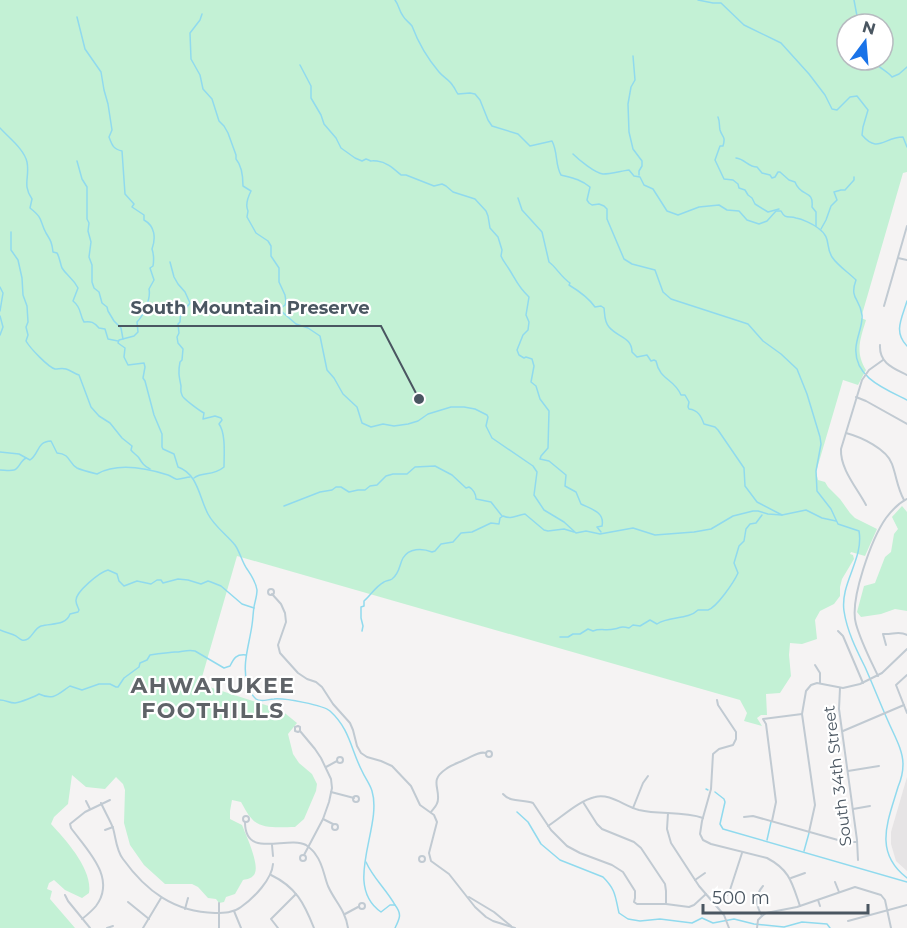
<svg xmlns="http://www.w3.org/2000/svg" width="907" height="928" font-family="Montserrat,sans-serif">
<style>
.education{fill:#e6e4e5}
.green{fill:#c3f1d5;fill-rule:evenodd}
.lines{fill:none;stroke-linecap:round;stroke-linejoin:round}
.stream{stroke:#90daee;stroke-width:1.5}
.minor{stroke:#c1cad2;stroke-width:2}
.labels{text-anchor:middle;stroke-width:4.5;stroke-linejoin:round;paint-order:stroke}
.street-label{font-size:16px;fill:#4a5661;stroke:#fff}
.district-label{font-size:22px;font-weight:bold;letter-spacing:1.5px;fill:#5f6368;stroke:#fff}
.leader{fill:none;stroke:#4a5661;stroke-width:2}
.callout-dot{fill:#4a5661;stroke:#fff;stroke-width:2}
.callout-label{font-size:18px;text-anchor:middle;font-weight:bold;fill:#4a5661;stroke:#fff;stroke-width:4.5;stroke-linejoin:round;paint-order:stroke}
</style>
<rect width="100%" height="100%" fill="#f5f3f3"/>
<polygon class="education" points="907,777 907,871 896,861 891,844 891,832"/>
<g class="green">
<path d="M0 0H907V172L903 173 861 318 866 320C860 340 855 352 866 370L858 385 843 380 816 472 818 480 825 482 828 487 840 499 850 513 855 518 877 529 865 556 851 552 850 554 853 555 854 559 842 579 840 587V596L834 604 820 611 815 620 817 639 802 644 790 643 789 655 791 676 780 693 766 694 767 715H761L757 718 762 726 744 721 747 713 740 700 237 556 200 684 281 710 297 723 288 734 293 754 299 763 312 774 317 784 316 791 304 819 295 827C282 827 261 830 252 819 247 814 244 807 241 802L232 800 230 811V819L242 825C246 835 259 863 255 873 253 878 248 879 243 880L235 894 226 897 224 902 219 903 216 899 208 898 198 887 192 884H165L144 865 130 845 124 823 125 790 123 784 116 777 105 789 86 787 72 775 68 804 54 817 51 824C66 840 93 870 89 893L82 898 65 890 54 880 49 883 47 889 52 891 50 899 75 928H0ZM847 24H883V60H847Z"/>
<polygon points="902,506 907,512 907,611 895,609 881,614 861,617 857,612 864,586 875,583 885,557 891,552 894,534 898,529 892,517"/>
</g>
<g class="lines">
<g class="stream">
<path d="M395 0C399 5 399 11 403 16 405 20 409 22 412 26 418 42 428 59 439 72 443 77 450 80 453 86 455 88 456 92 458 94L470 93 475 94 480 100 488 120 492 126 518 134 530 146 552 141C558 152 555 165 561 175 573 178 580 179 590 187L587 200 589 203 592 205 599 204 604 206 607 209V219L624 259 632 264 655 270 663 292 671 299 748 324 763 341 781 354 797 369 807 394 820 437 821 444 816 471 817 491 831 509 838 524 859 531C864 559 840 583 844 611 847 631 856 649 865 667 873 685 880 703 888 721 894 735 903 750 903 764 903 772 901 780 898 787 888 821 873 852 907 878"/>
<path d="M698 0 713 3H721L744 25 781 43 809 74 825 95 832 109 837 110 850 97 857 96 868 110 863 127 862 135C878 154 884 137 903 137L907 147"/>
<polyline points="854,0 857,16 860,24"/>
<path d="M202 14 200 20 190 33 191 59 200 75 203 89 212 99 219 121 224 126 228 133 236 155V159C242 166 243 176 243 186L251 191C248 197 245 205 248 211L247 217 256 233 268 241 271 246V256L279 268V282L285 295 286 302 285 305 281 308V311L296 324 308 328 320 336 327 370 334 378 343 394 357 407 362 423 371 427 383 424 394 426 408 424 418 421 428 414 451 407H464L475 409 487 415 488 417 486 426 492 438 533 466 537 472 534 495 544 510 564 522 576 533 586 531 600 534 633 528 655 535 694 532 711 529 733 516 753 511H758L768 514 782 515"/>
<path d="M77 17 85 49 101 72 104 90 108 104 112 130 109 137C112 145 113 149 122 151L125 194 134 204 132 207 144 215V220C155 226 156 238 152 249 154 255 154 260 153 266L150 268 154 280 149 289C151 298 144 315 137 322L138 332 134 336 119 340 118 343 125 348 124 357 128 365 144 363 145 367 143 378 145 381 154 415 162 434V447L163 449 174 454 178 467C198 474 199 497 208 514 214 526 227 535 235 545 240 552 242 562 247 569 251 575 256 582 257 590 257 596 255 601 254 607 253 613 253 619 252 625 249 646 242 663 247 684 249 689 252 696 256 699 261 703 268 699 274 699 285 698 323 705 330 711 350 729 351 750 362 771 365 778 370 784 372 791 383 827 342 885 381 912L390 905H395C402 914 400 918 395 928"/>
<polyline points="633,56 635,80 631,87 628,104 629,132 633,149 642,161 642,166 639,171 639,175"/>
<path d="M873 60C878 68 886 70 892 77L899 74 907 67"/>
<path d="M300 65 311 86V98L321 115 324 124 336 138 341 148 355 158 362 161 366 159C376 163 366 160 377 161 387 162 394 169 401 175H406L434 186 442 184 446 186 453 192 475 199 486 211 488 216 490 228 498 237 502 250 501 256C503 261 506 264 509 269 516 280 518 287 529 297L526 315 529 322 528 330 523 335 517 350 519 355 524 358 526 357 532 359 534 366 531 382 536 386 540 399 549 411 548 448 541 456 540 459 549 461 566 475 565 486 576 492 581 504C591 509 605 512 602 526L597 527 601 532"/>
<path d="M718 117C720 122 719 125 720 130 722 137 726 136 723 146H720L715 160 724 179 733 180 738 184 739 188 745 190 748 195 752 198 755 204 768 212 779 209"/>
<path d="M0 128C9 138 24 149 27 162 30 177 22 185 32 199L30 208C44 219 39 220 46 233 51 241 52 243 53 252L57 253C60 258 60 263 62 268 67 276 73 278 78 288L73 301C82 308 79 314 84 322 91 321 94 322 99 328L105 329 108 339 118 341"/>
<path d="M573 154C579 160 595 173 603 174 611 174 621 171 629 170L634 176 640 177 644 185 653 189 667 211 678 215 699 207 719 205 727 210 739 211 747 220 759 224 767 221 776 211H781C785 219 788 216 796 218 802 219 813 224 818 228 832 238 825 246 832 257 838 266 848 272 856 280 849 299 860 298 862 315 863 325 857 336 856 347 853 377 885 389 907 400"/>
<path d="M736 158C745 159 748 167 757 167L762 173 770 175 772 178 775 177 778 172H780L789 180 795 182C801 198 814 189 812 207L816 212V226"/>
<polyline points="77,161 82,179 87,187 87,219 89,223 88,231 91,242 89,257 92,265 92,282 94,288 99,292 102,303 107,307 108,311 114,321 121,328 123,339"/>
<path d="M518 198 522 210 542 232 549 262C556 267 561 277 570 283L569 285C579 291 588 297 595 307L601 306 604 308C605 315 604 321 609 327 617 337 632 337 632 352L637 357 647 355 651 361 654 360 656 361C660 381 674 378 681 395H685L689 402 688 407 689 409C698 410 701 416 704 424L715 427 718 430 744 468 745 486 757 502 782 515 806 510 822 518 836 521"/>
<polyline points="821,229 826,220 831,206 837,200 834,192 841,190 845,190 854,180 854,177"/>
<path d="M11 232V250L18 260 22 278 23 295 27 306 28 322 26 327 28 335 26 341C30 348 48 367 55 369 59 369 62 368 66 369 70 370 75 374 79 375L91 407 99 416 110 423 122 438 132 446 131 450C133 453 137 455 139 458 142 463 144 466 150 469"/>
<path d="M170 262 174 277 178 284 185 292 190 303C184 312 180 310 180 322L178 324 179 333 177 337 178 343 183 349 182 360 180 362C178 372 179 376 181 386 181 390 180 392 182 395 182 398 200 411 204 413L203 419 215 416 221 418 222 420 219 424C226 433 224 456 224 467 212 477 203 471 194 478"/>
<polyline points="0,287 3,293 0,311"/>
<path d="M907 301C902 318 893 332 907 346"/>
<polyline points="0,316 3,327 0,335"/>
<path d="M0 452 19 454 30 460C40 453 36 442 51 441L57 453C71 454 68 463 77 468 81 470 93 473 97 474 118 462 146 468 168 475 171 476 173 478 176 479 180 480 186 477 190 477"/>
<path d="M0 470C4 470 10 471 14 470 19 469 20 461 26 458"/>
<path d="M284 506 320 492 332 490 336 487H341L349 492 358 490H365L370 486 377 485 386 476 393 474H407L415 467 435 466 452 475 466 488 469 487C473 489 476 494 476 499L491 502 502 516"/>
<path d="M0 630C4 632 9 633 14 635 17 636 19 639 22 640 31 642 33 629 41 626 51 623 66 626 70 614L78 612 79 610C78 607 76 604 76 601 75 592 100 572 108 570L117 574 119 581 124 586 137 581 151 584 157 580H161L163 583 178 579 188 580 201 584 208 581 211 582 221 586 242 604 254 608"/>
<path d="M362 631 363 626 361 618V607L364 606V601C371 595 375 587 384 582 387 580 389 581 392 579 400 573 399 565 403 558 409 548 422 548 432 552L435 551 441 544 453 542 461 533 472 532 491 523 499 524 500 518 503 516C512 520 516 515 525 514L544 530 548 531 564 529 574 532"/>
<path d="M560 637H568L573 634H580L588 629 593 631C600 628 607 631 614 629 622 628 619 625 629 628L633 625 640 626 650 620 657 624C669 616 688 620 698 610 702 610 705 610 708 610 717 607 734 582 738 573L734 563 739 546 744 541 746 529 750 524 756 523 762 515"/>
<path d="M0 700C6 700 9 703 15 703 21 702 34 697 39 694 54 701 58 694 70 686L82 690 99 684H110L116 687H118L124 678 139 667 140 663 147 660 150 655C160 653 165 653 175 652 182 652 188 649 195 651L224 668 230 666C234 658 236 654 246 655"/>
<polyline points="706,789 708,790"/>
<polyline points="715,792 724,799 725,802 720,824 723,829 907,882"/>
<path d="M517 812 528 822 541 844 560 860 603 877C616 890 615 896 619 913L628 919 640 921 660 919 692 923 702 918 713 923 734 919 754 924 784 927 802 922 827 924 830 928"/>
<polyline points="767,840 771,822"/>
<polyline points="804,851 809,833"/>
<path d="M366 862C373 878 386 889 395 905"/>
</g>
<g class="minor">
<polyline points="898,258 907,260"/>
<polyline points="884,306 907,226"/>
<path d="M880 345C879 363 893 368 907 375"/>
<polyline points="856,397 866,401 907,424"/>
<path d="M846 433C861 437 887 449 892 464 897 478 897 487 904 500"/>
<path d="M866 505C857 488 840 469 841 449L862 380 869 370 883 360"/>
<circle cx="271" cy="592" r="3"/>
<polyline points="272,594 281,604 285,613 286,622 278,645 280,653 298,673 307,679 316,682 322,687 333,704 350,723 353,730 357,746 361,753 367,757 381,761 392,766 411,786 420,805 434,815 437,822 429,853 431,861 449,874 475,907 486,917 493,921 515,928"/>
<polyline points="838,631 843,636 863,683"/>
<path d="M886 645 883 634C892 635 899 630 907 635"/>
<polyline points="815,665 820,673 820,683"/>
<polyline points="907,675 896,685 907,713"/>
<path d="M878 676C870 659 861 642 856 624 849 600 872 538 886 518 892 510 899 503 907 499"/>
<polyline points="840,688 839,709 857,840 858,860"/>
<path d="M717 700 718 705 736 732V739L733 745 719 749 713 754 711 789 702 821 700 834 703 840 711 844 767 858C790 870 792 883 800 906"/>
<polyline points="300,731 298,732 295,731 295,727 298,726 300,727 300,731 315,749 321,758 331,779 332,788 329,802 323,819 304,855"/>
<polyline points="843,731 904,705"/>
<circle cx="489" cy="754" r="3"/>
<circle cx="340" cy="760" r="3"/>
<polyline points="326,767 337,761"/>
<polyline points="848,771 879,766"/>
<polyline points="331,792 354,798"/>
<path d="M503 794C511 803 523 799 533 803L551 830 567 846 580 853 612 865 623 872 635 891V898L634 902 637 904H666L689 907 694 905 706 894"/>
<circle cx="356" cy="799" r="3"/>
<polyline points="86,801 90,809"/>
<polyline points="583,802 597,824 602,829 634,842 641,848 665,884 666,891 666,904"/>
<path d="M101 803C105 812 110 820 113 828 116 838 116 850 123 859 146 891 174 912 215 913 224 913 233 913 241 907 254 898 272 879 273 864"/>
<polyline points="633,808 643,783 648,776"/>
<polyline points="853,809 870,806"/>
<path d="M431 812C434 808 438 805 438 799 439 786 430 780 446 769 451 765 458 763 464 760 472 757 478 751 486 753"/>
<polyline points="668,813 667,829 671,843 699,886 724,915 729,928"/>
<circle cx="246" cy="819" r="3"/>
<polyline points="744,817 753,816 845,842 857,842"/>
<polyline points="323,819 333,824"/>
<polyline points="772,821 776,802 766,724 763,719 802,714"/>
<path d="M245 822C245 860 287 835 306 845 310 848 314 851 316 855 323 864 324 876 328 886 335 902 345 909 348 928"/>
<circle cx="335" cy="827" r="3"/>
<path d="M548 826C562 817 578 801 595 797 610 793 624 806 639 810 660 815 682 811 703 818"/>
<polyline points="105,830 113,827"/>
<polyline points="809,832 815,805 802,714 806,691 811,685 817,683 843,688 860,684 882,673 907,649"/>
<polyline points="272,845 273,856"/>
<circle cx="303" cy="858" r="3"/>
<circle cx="422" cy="859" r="3"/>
<path d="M271 875C296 887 304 903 314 928"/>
<polyline points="791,878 805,873"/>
<polyline points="695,880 705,873"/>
<polyline points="835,882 839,892"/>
<polyline points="65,895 68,901 90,928"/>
<polyline points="469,897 494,912 511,926"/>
<polyline points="818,900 820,906"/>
<polyline points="128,902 149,919"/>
<circle cx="362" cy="906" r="3"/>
<polyline points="219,903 219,928"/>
<polyline points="716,906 729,893 742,853"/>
<polyline points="185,909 188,898"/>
<polyline points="234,911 241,928"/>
<polyline points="345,914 358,907"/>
<polyline points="762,916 766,913 797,907 855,887 881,895 885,900 891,928"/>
<path d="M82 919C87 915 92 911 96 906 117 878 87 850 71 828L70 824 85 812 110 800"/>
<polyline points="848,921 907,905"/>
<polyline points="107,928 113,926"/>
<polyline points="143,928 161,898"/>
<polyline points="278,928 271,919 296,894"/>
<path d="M757 928 758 920 762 916C756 906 755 895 763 886"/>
</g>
</g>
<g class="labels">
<g class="street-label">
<text transform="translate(837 776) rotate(-97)" y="6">South 34th Street</text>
</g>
<g class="district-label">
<text x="213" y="693">AHWATUKEE<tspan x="213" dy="25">FOOTHILLS</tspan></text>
</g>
</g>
<path class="leader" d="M419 399L381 326H118"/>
<circle class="callout-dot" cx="419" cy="399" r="6"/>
<g class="callout-label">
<text x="250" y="314">South Mountain Preserve</text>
</g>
<g transform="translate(865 42) rotate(16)"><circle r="28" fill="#ffffff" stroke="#b7bbc0" stroke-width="1.5"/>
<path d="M0-4.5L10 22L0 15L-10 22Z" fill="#1a73e8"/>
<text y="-9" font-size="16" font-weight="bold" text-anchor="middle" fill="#4a5661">N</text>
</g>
<path d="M703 904v9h165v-9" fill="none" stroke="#4a5661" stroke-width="3"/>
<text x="712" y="904" font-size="18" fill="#4a5661" stroke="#ffffff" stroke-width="4.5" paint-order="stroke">500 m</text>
</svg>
